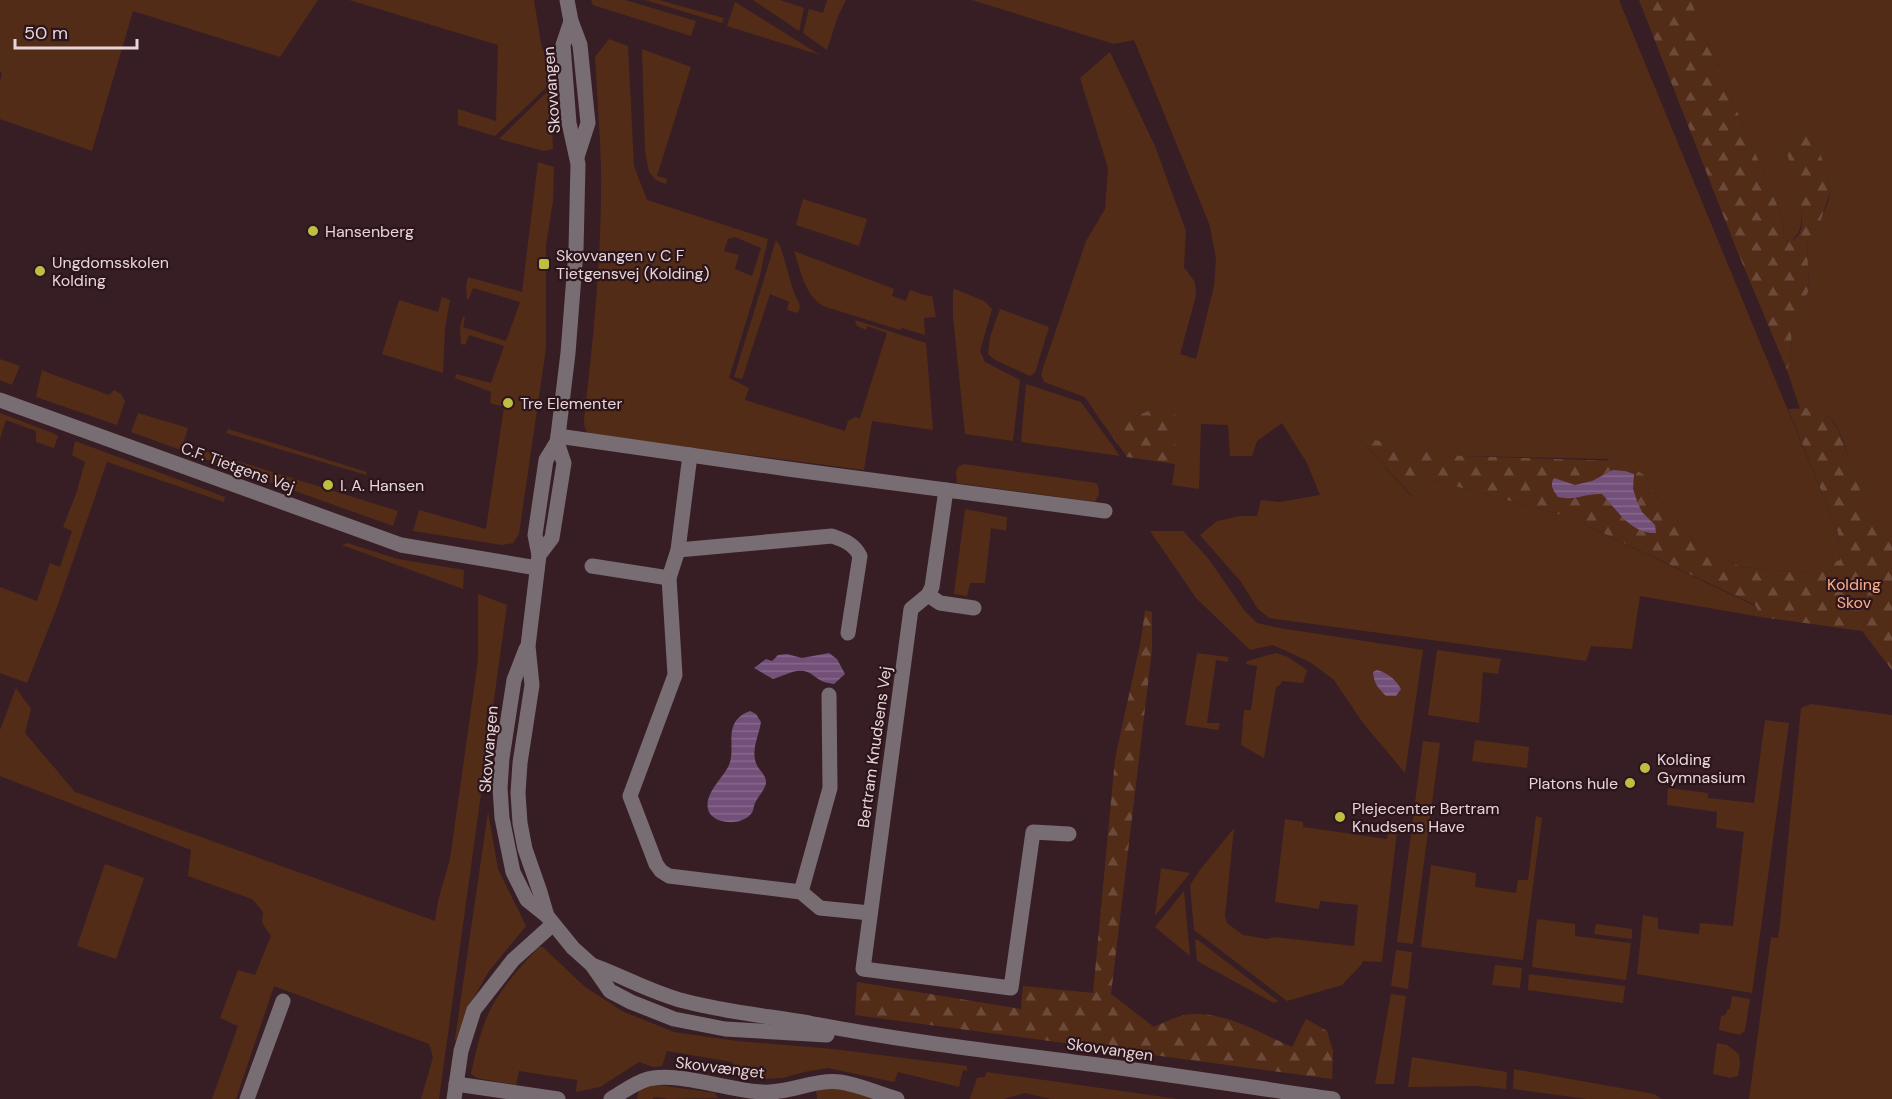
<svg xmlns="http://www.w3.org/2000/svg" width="1892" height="1099" font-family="'DM Sans',sans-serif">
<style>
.green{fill:#532c18;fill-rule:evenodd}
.forest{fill:url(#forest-firs)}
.water{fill:url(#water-rules)}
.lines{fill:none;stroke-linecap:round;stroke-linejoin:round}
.minor{stroke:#796d74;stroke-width:15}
.poi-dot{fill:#bebf42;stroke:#2c151b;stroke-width:2}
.labels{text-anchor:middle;stroke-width:4.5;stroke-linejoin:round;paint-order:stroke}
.street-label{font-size:16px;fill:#e7d6d9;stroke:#2c151b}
.poi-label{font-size:16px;fill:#e7d6d9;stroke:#2c151b;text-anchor:start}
.park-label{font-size:16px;fill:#feae87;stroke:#2c151b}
</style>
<defs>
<pattern id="forest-firs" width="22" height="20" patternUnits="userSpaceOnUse" patternTransform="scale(1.5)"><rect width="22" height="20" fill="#532c18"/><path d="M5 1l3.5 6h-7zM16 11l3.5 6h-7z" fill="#6c4a39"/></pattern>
<pattern id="water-rules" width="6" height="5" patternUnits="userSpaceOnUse" patternTransform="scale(1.5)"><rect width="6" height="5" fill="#735079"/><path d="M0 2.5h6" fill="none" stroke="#87688b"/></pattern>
</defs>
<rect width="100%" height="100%" fill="#371e24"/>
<g class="green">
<polygon points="0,0 318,0 280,57 133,11 92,151 0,119 0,81 2,73 0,72"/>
<polygon points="349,0 534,0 542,49 548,51 550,84 495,136 458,125 458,109 496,121 498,45"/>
<polygon points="591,0 625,0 696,21 691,36 593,5"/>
<polygon points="645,0 659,0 724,18 722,23"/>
<polygon points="753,0 780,0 804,8 799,31"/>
<polygon points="827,0 846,0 838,16 827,50 803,33 809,9 823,13"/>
<polygon points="972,0 1619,0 1838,532 1840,560 1804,573 1741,567 1696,544 1657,496 1644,475 1606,459 1461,456 1359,438 1411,496 1429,479 1569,517 1755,606 1761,617 1640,596 1632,649 1591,646 1586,661 1269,618 1258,609 1241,582 1200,535 1217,521 1240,516 1257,516 1261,500 1279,502 1320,495 1307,463 1282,423 1257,441 1252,456 1230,456 1228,425 1201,424 1199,489 1172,485 1175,464 1175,399 1132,418 1099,418 1085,397 1044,382 1041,374 1086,241 1105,209 1108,168 1080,78 1110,52 1155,146 1186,231 1184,267 1195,282 1196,296 1180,354 1196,359 1214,286 1216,259 1210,226 1134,40 1114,44"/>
<path d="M1691 0H1892V527C1885 524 1877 521 1872 516 1852 494 1848 432 1830 418 1822 412 1810 408 1800 409L1787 370 1792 353 1791 329 1809 290 1807 241 1821 220 1828 202 1830 193 1827 174 1800 198C1802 213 1805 232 1790 241H1788L1784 236 1783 220 1769 185 1699 23Z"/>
<polygon points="735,2 820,55 727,26"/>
<path d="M609 39 628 46 634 166 647 200 768 239 759 279 729 378 749 388 745 400 845 431 848 421 855 417 860 418 887 333 867 326 866 330 857 326 855 320 926 343 933 430 872 421 864 470 594 435C585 433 584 427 584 419 594 335 602 252 601 167 600 131 597 94 595 57ZM735 237 761 248 752 276 735 269 739 255 724 251 728 239Z"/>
<polygon points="642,49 691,67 657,176 667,179 666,184 656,180 649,172 645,150"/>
<polygon points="550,89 553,149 544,151 499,139"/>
<polygon points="538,162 554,167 553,201 546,245 546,348 519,534 513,543 502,545 413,531 419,510 486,529 504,407 490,403 491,392 455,378 456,374 491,383 504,346 469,335 465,345 461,344 460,328 463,316 465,317 463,327 506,341 520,302 473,288 469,299 467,299 466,285 468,277 522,292"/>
<polygon points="803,199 867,219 859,246 796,225"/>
<polygon points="776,240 781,248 793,290 800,306 798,313 787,310 789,302 770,294 742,379 734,377"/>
<path d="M794 251 894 289 892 296 906 301 910 290 924 295 932 296 936 317 924 318 925 335 902 328 900 330 823 306C804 294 801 271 794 251Z"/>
<polygon points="955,289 984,301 992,309 980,351 985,362 1020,380 1013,441 965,434 953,317 953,290"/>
<polygon points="442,297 450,300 445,328 443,373 382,354 399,300 438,312"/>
<polygon points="1000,309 1049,327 1035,373 1030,376 995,360 988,354 990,337"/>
<polygon points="0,359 20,366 12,385 0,380"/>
<polygon points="42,370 51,374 109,395 114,390 121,394 125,401 117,425 36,397"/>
<polygon points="1026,384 1081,402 1120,456 1021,442"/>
<polygon points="0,413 53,433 58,436 54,448 36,442 36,431 6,420 0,439"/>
<polygon points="138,413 188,428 181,450 131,432"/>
<polygon points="228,429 367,472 366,475 226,433"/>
<polygon points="75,441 225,497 224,502 107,462 57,607 27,683 0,673 0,587 37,601 50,563 60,567 72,531 63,527 76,494 85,462 72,455"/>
<polygon points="205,451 398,511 393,526 202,458"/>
<path d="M964 464 1096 483C1101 491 1099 494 1095 502L957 483 956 472 958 467Z"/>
<polygon points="965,509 1007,517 1006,531 991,528 985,583 970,583 967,596 954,594"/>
<polygon points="1150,531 1183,531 1208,558 1244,610 1257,623 1279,628 1423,650 1405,773 1363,723 1334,680 1310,662 1273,645 1250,650 1196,598"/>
<polygon points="347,543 398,559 464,570 463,589 342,545"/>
<polygon points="478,594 507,605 439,1099 421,1099 433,1057 429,1044 274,986 236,1099 212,1099 238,1026 220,1018 238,970 255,975 271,936 262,923 263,912 252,899 188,876 191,850 0,776 0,730 16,688 31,709 25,733 75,792 435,921 438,901 450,859 478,660"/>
<polygon points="1437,650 1501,659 1498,674 1483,672 1479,723 1428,715"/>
<polygon points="1197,653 1228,657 1228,662 1216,660 1207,723 1220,723 1218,730 1185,725"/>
<polygon points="1276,653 1288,657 1307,670 1303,683 1282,681 1280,685 1276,687 1264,758 1241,745 1244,710 1251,710 1257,666 1246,664 1247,661"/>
<polygon points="1811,704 1892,715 1892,1099 1749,1099 1771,937 1778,938 1780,923 1801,708"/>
<polygon points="1765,720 1789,723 1752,993 1637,974 1643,915 1658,918 1658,929 1699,934 1700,923 1733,926 1744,832 1716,828 1717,812 1667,805 1668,788 1708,793 1708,798 1754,803"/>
<polygon points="1475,740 1529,747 1527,768 1472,761"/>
<polygon points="1423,741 1440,743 1413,944 1397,942"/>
<polygon points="488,812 498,869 526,926 489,971 470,1004 457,1047 455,1039"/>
<polygon points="1536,816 1542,818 1523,960 1421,947 1431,865 1476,873 1475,887 1516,893 1518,880 1528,880"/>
<polygon points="1285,819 1303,822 1303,827 1387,839 1390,821 1398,822 1382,962 1363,961 1361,965 1342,985 1287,1001 1194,930 1190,885 1200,870 1234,828 1225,916 1227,923 1243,935 1267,939 1274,937 1354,946 1358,905 1320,901 1319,909 1275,902"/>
<polygon points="105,864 144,878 116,959 77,946"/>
<polygon points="1161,868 1190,873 1155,916"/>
<polygon points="1184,891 1190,956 1155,927"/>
<polygon points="1537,919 1575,924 1575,936 1631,943 1626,980 1532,967"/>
<polygon points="1596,924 1632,929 1632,939 1594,934"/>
<polygon points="1195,940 1198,940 1278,1001 1274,1003 1197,961"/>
<path d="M539 947H543L585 987 624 1012 674 1032 737 1041 833 1049 967 1066V1071L963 1070 959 1087 898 1072 894 1082 828 1068 804 1072 783 1078 761 1079 735 1076 736 1068 732 1062 667 1051 662 1066 653 1067 639 1062 600 1087 576 1092 577 1080 519 1071 516 1085 477 1078 471 1074C475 1055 479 1037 486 1019 497 992 519 968 539 947Z"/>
<polygon points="1396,950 1412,952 1408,989 1391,986"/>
<polygon points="1495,965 1522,968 1520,988 1492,985"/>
<polygon points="1529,974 1625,986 1623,1003 1528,990"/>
<polygon points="1391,994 1406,996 1394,1084 1375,1084"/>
<polygon points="1732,996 1750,999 1745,1030 1740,1035 1719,1030 1721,1016 1725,1015 1728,1009 1730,1009"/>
<polygon points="1717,1043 1727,1045 1739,1054 1740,1065 1738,1076 1730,1078 1713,1074"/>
<polygon points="1412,1057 1507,1072 1506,1089 1476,1086 1408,1087"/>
<polygon points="1514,1069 1654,1094 1662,1099 1587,1099 1513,1089"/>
<polygon points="987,1072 1178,1099 1051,1099 1025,1093 1004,1099 970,1099 977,1078 985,1077"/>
<polygon points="652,1084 715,1093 718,1098 669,1099 655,1097 652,1099 637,1099 639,1088"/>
<polygon points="835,1087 875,1099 817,1099 816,1090"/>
</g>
<g class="forest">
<path d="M1639 0H1691L1699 23 1769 185 1783 220 1784 236 1788 241C1820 237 1788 168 1787 150 1787 146 1788 144 1789 140L1796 135 1805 133 1813 139 1819 150 1827 174 1830 192 1821 220 1807 241 1809 290 1791 329 1792 353 1787 370 1736 248Z"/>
<polygon points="1175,399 1175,464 1127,457 1099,418 1132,418"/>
<polygon points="1809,408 1818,410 1831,419 1839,431 1865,505 1873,517 1892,527 1892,670 1862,631 1761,617 1755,605 1569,517 1429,479 1412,496 1358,437 1461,456 1622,461 1644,475 1657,496 1696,544 1741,567 1804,573 1840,560 1838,532 1788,409"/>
<path d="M1145 610 1152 612V650L1111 994 1154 1027C1167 1021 1180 1014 1194 1014 1228 1013 1262 1034 1292 1047L1306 1019 1327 1031 1333 1051 1332 1079 855 1015 857 982 1021 1009 1023 986 1093 993 1115 759 1141 640Z"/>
</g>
<g class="water">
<path d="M1613 470 1625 471 1634 474 1633 489 1637 501 1642 512 1655 525 1656 533C1631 534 1617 510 1602 494 1585 493 1576 501 1558 497 1554 491 1549 486 1554 478L1575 485 1592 481Z"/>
<path d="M829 653 837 659 845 674 834 684C830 683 827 683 824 682 814 678 810 669 797 671 789 672 781 677 773 679L754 668 766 659 772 661 778 655 787 654 802 658Z"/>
<path d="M1377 670C1388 673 1396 680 1401 689L1396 696H1386C1378 688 1374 684 1373 672Z"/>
<path d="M750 711 756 714 761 722C759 735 751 750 756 763 758 770 767 775 766 783 765 790 758 796 755 803 753 808 754 811 750 815 741 825 716 825 709 812 702 796 722 779 728 767 738 749 720 722 750 711Z"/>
</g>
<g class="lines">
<g class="minor">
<polyline points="567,0 571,21 580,45 588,123 577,157"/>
<polyline points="0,400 401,545 537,568"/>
<polyline points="558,436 788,469 1105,511"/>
<polyline points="690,455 678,550 669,578 675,675 630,796 656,864 661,871 669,876 801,892 820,908 870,913"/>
<polyline points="946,490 932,587 928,595 911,609 863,969 1011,988 1033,832 1069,834"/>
<path d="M678 550 832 536C844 540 854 544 860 556L848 633"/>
<polyline points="539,555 552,538 564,463 557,442"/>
<polyline points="592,566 669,578"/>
<polyline points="928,595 940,603 974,608"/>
<polyline points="526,649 514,680 502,758 500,788 502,818 513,872 527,900 547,916 573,948 592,965 610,991 631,1002 674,1019 725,1029 827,1035"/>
<polyline points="801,892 830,788 829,695"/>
<polyline points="547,916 540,892 525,849 520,823 518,793 520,763 532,685 528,646 539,555 535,535 546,460 557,442 558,436 568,353 576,250 578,164 569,123 563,45 571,21"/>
<path d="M592 965C623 976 652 993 684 1001 725 1012 768 1016 809 1023 907 1042 1006 1053 1105 1066 1181 1076 1257 1088 1333 1099"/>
<polyline points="456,1084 558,1099"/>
<polyline points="247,1099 283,1001"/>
<polyline points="454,1099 461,1051 474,1010 513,960 552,925"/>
<path d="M611 1099C623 1092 634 1083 648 1079 676 1071 731 1091 762 1092 788 1094 814 1079 840 1082 856 1084 880 1094 897 1099"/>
</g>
</g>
<g class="poi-dot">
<circle cx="313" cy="231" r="6"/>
<rect x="538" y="258" width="12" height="12" rx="3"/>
<circle cx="40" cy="271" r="6"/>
<circle cx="508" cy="403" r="6"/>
<circle cx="328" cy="485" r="6"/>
<circle cx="1645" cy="768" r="6"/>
<circle cx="1630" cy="783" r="6"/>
<circle cx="1340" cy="817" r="6"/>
</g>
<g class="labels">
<g class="street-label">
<text transform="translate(551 90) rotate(-94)" y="6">Skovvangen</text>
<text transform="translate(238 467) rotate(20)" y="6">C.F. Tietgens Vej</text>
<text transform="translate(874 747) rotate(-82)" y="6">Bertram Knudsens Vej</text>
<text transform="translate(488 749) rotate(-85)" y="6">Skovvangen</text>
<text transform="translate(1110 1049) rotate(8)" y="6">Skovvangen</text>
<text transform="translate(720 1067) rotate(7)" y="6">Skovvænget</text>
</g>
<g class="poi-label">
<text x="325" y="237">Hansenberg</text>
<text x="556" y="261">Skovvangen v C F<tspan x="556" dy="18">Tietgensvej (Kolding)</tspan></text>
<text x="52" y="268">Ungdomsskolen<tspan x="52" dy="18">Kolding</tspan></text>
<text x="520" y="409">Tre Elementer</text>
<text x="340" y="491">I. A. Hansen</text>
<text x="1657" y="765">Kolding<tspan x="1657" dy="18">Gymnasium</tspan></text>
<text x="1618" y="789" text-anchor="end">Platons hule</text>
<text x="1352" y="814">Plejecenter Bertram<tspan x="1352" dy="18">Knudsens Have</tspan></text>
</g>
<g class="park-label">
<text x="1854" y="590">Kolding<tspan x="1854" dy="18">Skov</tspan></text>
</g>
</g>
<path d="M15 39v9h122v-9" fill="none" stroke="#e7d6d9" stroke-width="3"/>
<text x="24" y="39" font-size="18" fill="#e7d6d9" stroke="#2c151b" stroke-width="4.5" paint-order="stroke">50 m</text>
</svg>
